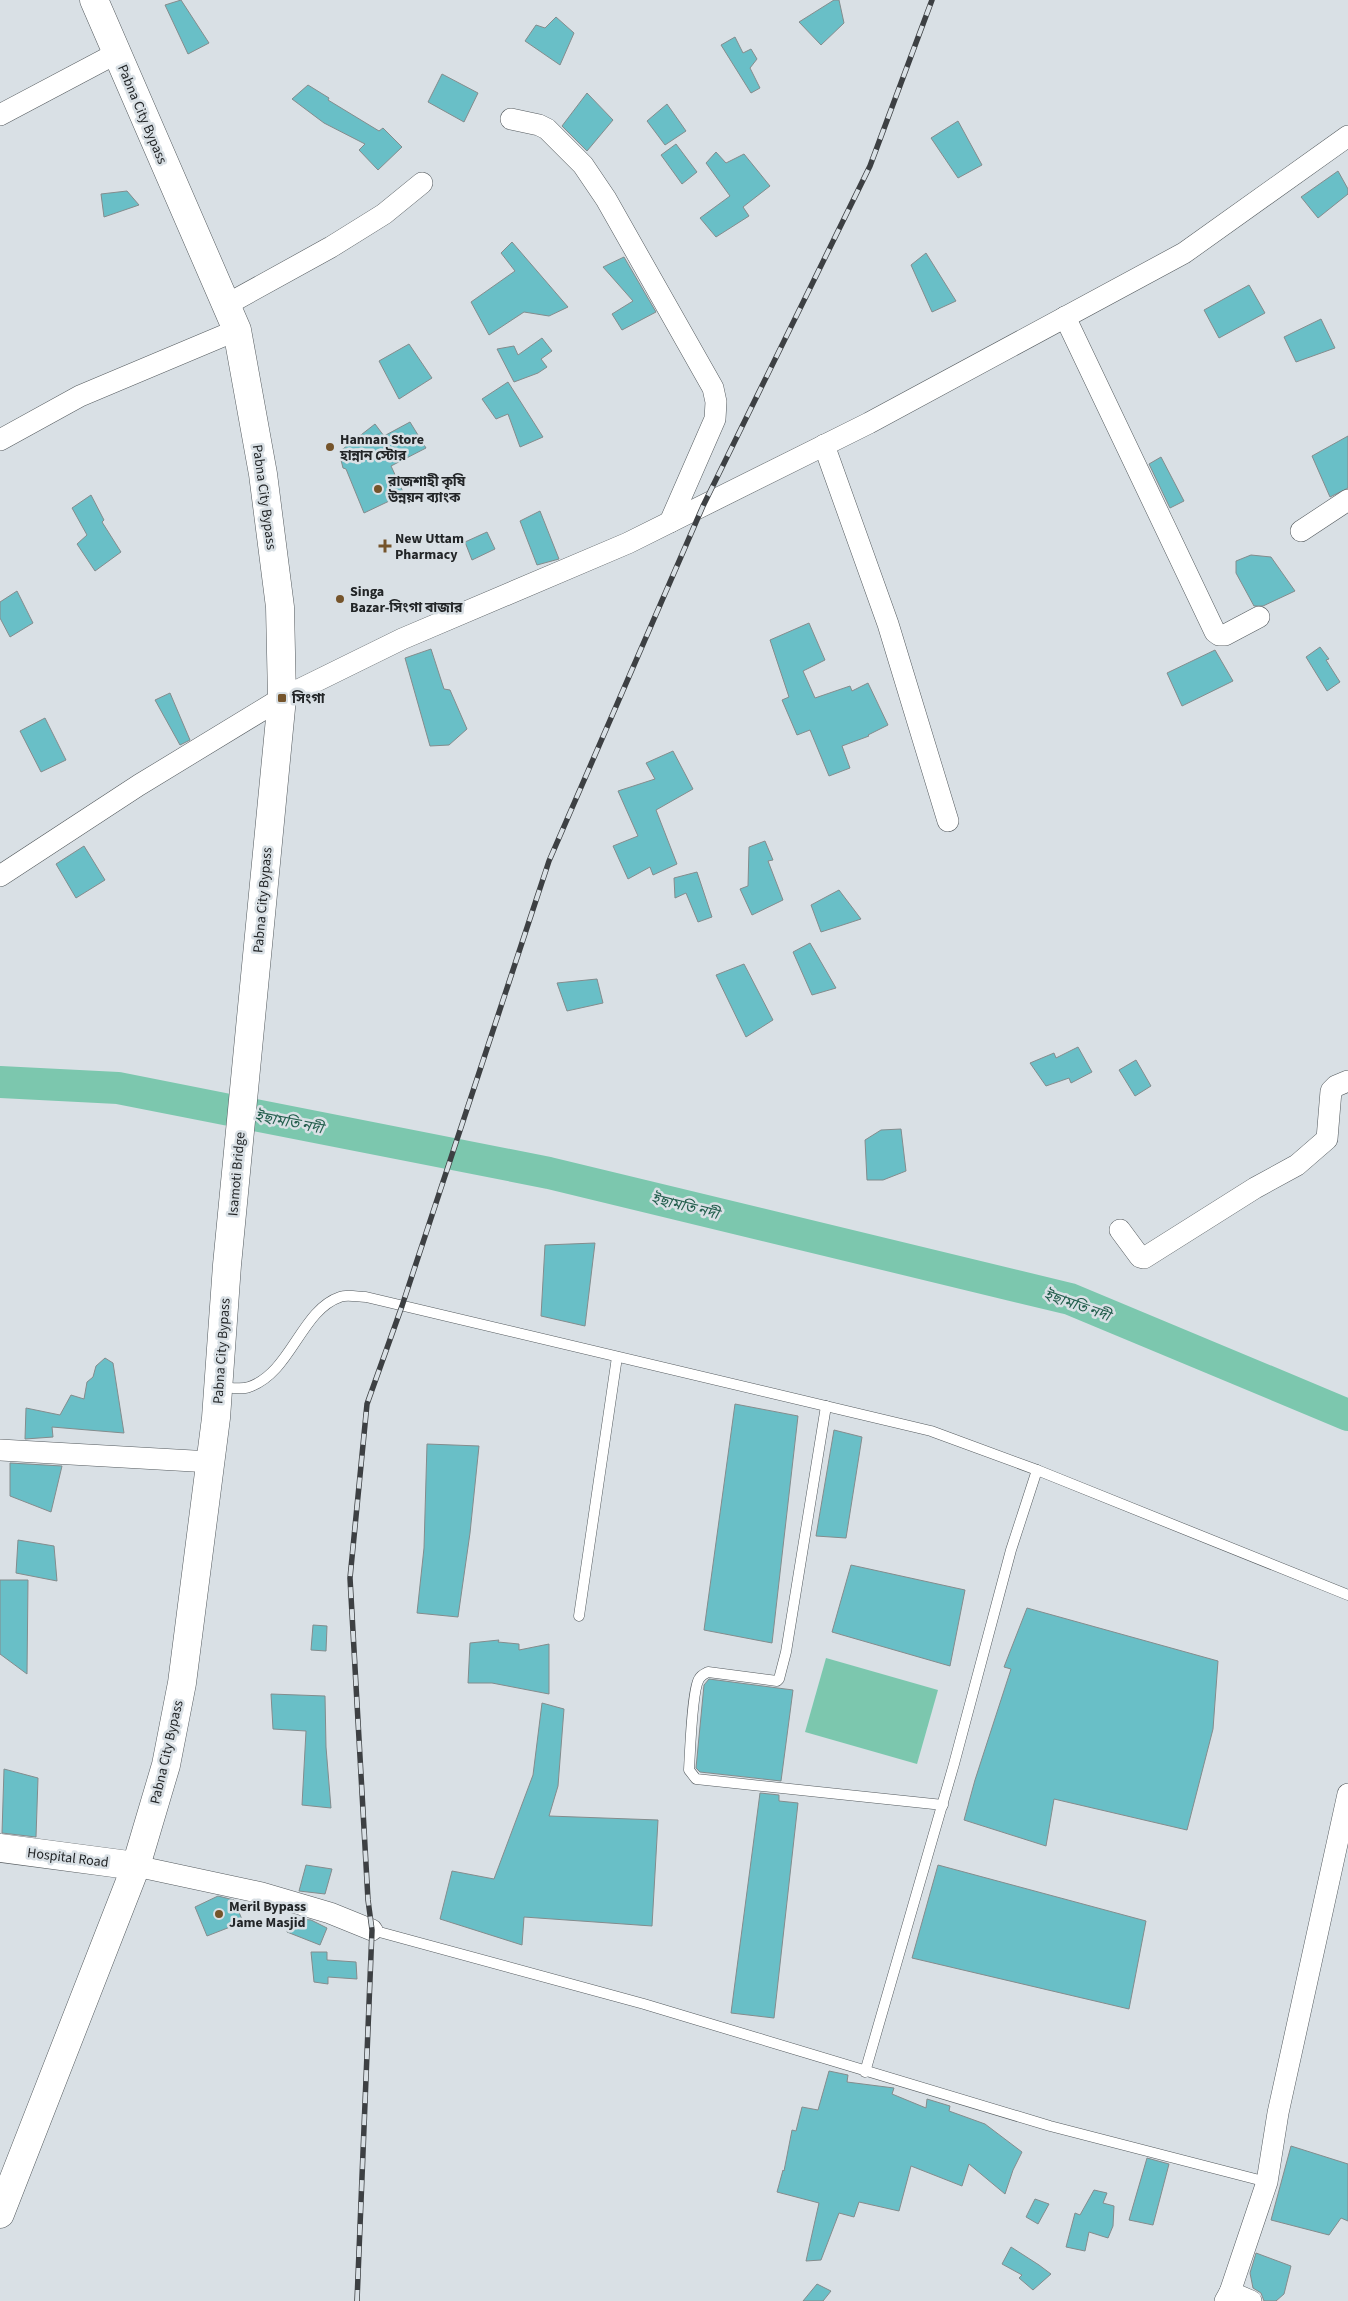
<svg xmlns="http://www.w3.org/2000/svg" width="1348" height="2301" font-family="'Source Sans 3','Noto Sans Bengali',sans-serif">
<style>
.water{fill:#7cc7ae}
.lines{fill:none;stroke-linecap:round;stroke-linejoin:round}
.river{stroke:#7cc7ae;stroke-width:32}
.building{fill:#69bfc7;stroke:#848c8d}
.service-casing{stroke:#545a5e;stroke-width:11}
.minor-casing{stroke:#545a5e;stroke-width:22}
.secondary-casing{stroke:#545a5e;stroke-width:29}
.trunk-casing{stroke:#545a5e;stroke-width:29}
.service{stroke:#fff;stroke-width:10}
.minor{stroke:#fff;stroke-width:21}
.secondary{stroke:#fff;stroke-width:28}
.trunk{stroke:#fff;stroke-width:28}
.rail-casing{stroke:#3d4043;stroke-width:5.5}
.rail{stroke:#d9e0e5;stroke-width:4;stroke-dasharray:11;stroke-linecap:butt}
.poi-dot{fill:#75542b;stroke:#d9e0e5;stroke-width:2}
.labels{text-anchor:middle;stroke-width:5;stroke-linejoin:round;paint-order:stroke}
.street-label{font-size:14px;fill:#222527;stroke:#d9e0e5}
.poi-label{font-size:14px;font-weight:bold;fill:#222527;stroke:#d9e0e5;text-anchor:start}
.water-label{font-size:15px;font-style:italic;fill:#235e4d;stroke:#d9e0e5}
</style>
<rect width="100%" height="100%" fill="#d9e0e5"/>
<polygon class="water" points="826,1658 938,1690 917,1764 805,1732"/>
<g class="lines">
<polyline class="river" points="0,1082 118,1088 549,1173 1070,1299 1348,1415"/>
</g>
<g class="building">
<polygon points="181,0 209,43 188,54 165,5"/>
<polygon points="834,0 839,0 844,23 821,45 799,22"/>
<polygon points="556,17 574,33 560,65 525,41 536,25 545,28"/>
<polygon points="735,37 743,53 751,49 757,59 750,68 760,88 751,93 721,45"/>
<polygon points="442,74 478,93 464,122 428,102"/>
<polygon points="308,85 329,98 328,100 379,131 383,128 402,147 378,170 359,150 365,144 324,123 292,99"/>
<polygon points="587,93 613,120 587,151 562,126"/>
<polygon points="667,104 686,131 665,145 647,121"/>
<polygon points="958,121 982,165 958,178 931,138"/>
<polygon points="676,144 697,172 682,184 661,155"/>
<polygon points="716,152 726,163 744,154 770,186 743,207 749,216 716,237 700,218 730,196 706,163"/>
<polygon points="1338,171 1348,189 1348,194 1318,218 1301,197"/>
<polygon points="127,191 139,205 104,217 101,194"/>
<polygon points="512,242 568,307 549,316 524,312 489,335 471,302 515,271 501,253"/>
<polygon points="926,253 956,301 932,312 911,265"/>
<polygon points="624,257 656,312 622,330 612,314 633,301 603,267"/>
<polygon points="1249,285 1265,313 1219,338 1204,310"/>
<polygon points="1321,319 1335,348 1296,362 1284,337"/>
<polygon points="542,338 552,351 541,359 547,367 538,373 514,382 497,349 514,346 518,355"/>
<polygon points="409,344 432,378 399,399 379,361"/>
<polygon points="508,382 543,437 520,447 508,414 496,419 482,399"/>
<polygon points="410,422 426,448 391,466 404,494 364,513 346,469 343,468 339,452 375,424 384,436"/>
<polygon points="1348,436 1348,488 1330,497 1312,456"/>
<polygon points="1161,457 1184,501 1170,508 1149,464"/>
<polygon points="91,495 104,520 102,522 121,552 95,571 77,544 87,535 72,508"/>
<polygon points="540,511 559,559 537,565 520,521"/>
<polygon points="487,532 495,549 472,560 465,542"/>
<polygon points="1251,555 1271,557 1295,591 1263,606 1254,606 1236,573 1236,561"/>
<polygon points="17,591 33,623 10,637 0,618 0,602"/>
<polygon points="809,623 825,660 803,671 815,698 850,686 852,691 868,683 888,725 868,735 869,736 842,746 850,768 829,776 810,730 797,735 782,700 789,697 770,640"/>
<polygon points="1320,647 1329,659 1326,660 1340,682 1327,691 1306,657"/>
<polygon points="431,649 444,689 450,690 467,729 449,745 430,746 405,658"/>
<polygon points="1215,650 1233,681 1182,706 1167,673"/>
<polygon points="170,693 190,740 180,745 155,700"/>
<polygon points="45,718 66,760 41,772 20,731"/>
<polygon points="673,751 693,789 656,810 677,864 653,875 650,867 628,879 613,846 638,836 618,791 655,779 646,763"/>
<polygon points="765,841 773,860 768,861 783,900 752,915 740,889 748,886 749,847"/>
<polygon points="84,846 105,880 76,898 56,864"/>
<polygon points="697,872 712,917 698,922 686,893 675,898 674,878"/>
<polygon points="839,890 861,919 821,932 811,905"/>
<polygon points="810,943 836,988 812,995 793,952"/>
<polygon points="744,964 773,1020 746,1037 716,975"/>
<polygon points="597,979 603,1003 567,1011 557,983"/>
<polygon points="1078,1047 1092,1072 1071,1083 1069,1078 1046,1086 1030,1063 1054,1053 1056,1058"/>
<polygon points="1136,1060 1151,1086 1135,1096 1119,1070"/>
<polygon points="901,1129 906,1171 883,1180 867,1180 865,1140 881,1130"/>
<polygon points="595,1243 585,1326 541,1316 545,1245"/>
<polygon points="105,1358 113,1363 124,1433 52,1427 53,1437 25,1439 26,1408 60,1415 71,1395 84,1399 87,1382 93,1377 96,1366"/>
<polygon points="735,1404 798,1416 772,1643 704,1630"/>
<polygon points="834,1430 862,1437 846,1538 816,1536"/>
<polygon points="427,1444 479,1446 470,1533 458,1617 417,1613 424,1548"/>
<polygon points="10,1463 62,1466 51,1512 10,1496"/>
<polygon points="18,1540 54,1546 57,1581 16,1573"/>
<polygon points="851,1565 965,1590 950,1666 832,1632"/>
<polygon points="0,1580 28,1580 27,1674 0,1654"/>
<polygon points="1027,1608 1218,1661 1213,1729 1187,1830 1054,1799 1046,1846 964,1820 975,1780 1011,1669 1004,1667"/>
<polygon points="313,1625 327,1626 326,1651 311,1650"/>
<polygon points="499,1640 498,1642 519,1644 519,1650 549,1644 549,1694 492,1683 468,1683 470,1643"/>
<polygon points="709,1679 793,1690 781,1781 700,1772 696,1768 704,1685"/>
<polygon points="271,1694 325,1696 326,1747 331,1808 302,1805 306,1731 273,1729"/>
<polygon points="542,1703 564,1709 558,1786 549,1816 658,1820 652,1926 524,1917 522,1945 440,1919 452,1871 494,1879 533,1775"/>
<polygon points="4,1769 38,1778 36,1837 2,1833"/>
<polygon points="760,1793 779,1795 779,1801 798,1803 774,2018 731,2013"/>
<polygon points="306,1865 332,1869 325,1894 299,1891"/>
<polygon points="938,1865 1146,1921 1129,2009 912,1958"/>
<polygon points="218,1896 234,1900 243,1922 207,1936 195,1907"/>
<polygon points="291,1918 311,1920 327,1928 320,1945 287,1932"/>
<polygon points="311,1952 327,1952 327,1960 356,1962 357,1979 328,1977 328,1984 314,1982"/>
<polygon points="829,2071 848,2075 847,2082 894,2088 892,2094 926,2108 927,2099 950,2106 949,2111 985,2124 1022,2152 1013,2170 1005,2194 969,2164 962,2186 911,2166 899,2211 859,2202 854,2217 839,2213 821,2260 806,2261 819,2203 777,2192 783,2170 784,2171 792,2130 796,2131 802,2107 818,2110"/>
<polygon points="1291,2146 1348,2164 1348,2221 1341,2218 1329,2235 1271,2220"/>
<polygon points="1147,2158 1169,2164 1153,2225 1129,2220"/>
<polygon points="1094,2190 1107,2193 1103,2203 1114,2206 1113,2226 1108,2238 1089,2232 1085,2251 1066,2247 1075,2213 1080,2215"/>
<polygon points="1035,2199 1049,2204 1038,2224 1026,2217"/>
<polygon points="1011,2247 1039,2265 1051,2274 1033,2290 1019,2278 1022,2275 1002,2264"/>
<polygon points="1256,2253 1291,2266 1284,2294 1276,2301 1264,2301 1261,2293 1253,2288 1250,2273"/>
<polygon points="817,2284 831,2291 823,2301 803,2301"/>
</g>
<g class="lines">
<defs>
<g id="service">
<path d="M218 1387C227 1387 241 1390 249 1387 291 1373 301 1310 340 1297 347 1294 358 1297 366 1297L931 1431 1037 1470 1348 1595"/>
<path d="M826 1406 786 1652 779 1679 777 1681 708 1672C704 1674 701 1675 699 1679 692 1690 690 1753 689 1770L696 1779 943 1805"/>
<polyline points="579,1616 617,1357"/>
<polyline points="372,1930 644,2004 1050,2126 1267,2182"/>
<polyline points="865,2072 954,1764 1011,1550 1037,1470"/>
</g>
<g id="minor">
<polyline points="0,115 117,53"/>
<polyline points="511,119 539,125 547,129 583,165 606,199 713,388 716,402 715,419 670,522"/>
<polyline points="226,305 331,247 384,214 422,183"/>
<polyline points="1065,317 1215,632 1219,635 1225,635 1259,617"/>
<polyline points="0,440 80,396 237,330"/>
<polyline points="824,445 888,624 948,821"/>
<polyline points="1301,531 1348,500"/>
<polyline points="0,876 139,785 282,698 402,639 628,543 869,423 1184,253 1348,136"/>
<polyline points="1120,1230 1140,1257 1144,1258 1255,1188 1297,1165 1327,1139 1331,1091 1336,1086 1348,1081"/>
<polyline points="0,1450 211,1462"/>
<polyline points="136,1866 262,1893 330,1913 372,1930"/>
<polyline points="1230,2292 1251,2301"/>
<polyline points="1225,2301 1230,2292 1267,2182 1278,2113 1348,1794"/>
</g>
<polyline id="secondary" points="0,1848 136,1866"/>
<polyline id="trunk" points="0,2214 136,1866 166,1765 182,1683 216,1418 227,1265 282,698 280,607 263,474 237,330 94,0"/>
</defs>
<use href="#service" class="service-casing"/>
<use href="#minor" class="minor-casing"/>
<use href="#secondary" class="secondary-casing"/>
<use href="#trunk" class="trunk-casing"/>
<use href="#service" class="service"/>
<use href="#minor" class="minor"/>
<use href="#secondary" class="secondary"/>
<use href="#trunk" class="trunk"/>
<defs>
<polyline id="rail" points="357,2301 372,1930 368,1900 350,1578 367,1404 402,1306 549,861 703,506 870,166 932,0"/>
</defs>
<use href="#rail" class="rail-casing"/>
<use href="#rail" class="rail"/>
</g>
<g class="poi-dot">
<circle cx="330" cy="447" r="5"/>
<circle cx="378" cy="489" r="5"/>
<path d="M382.5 538.5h5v5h5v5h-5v5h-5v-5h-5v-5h5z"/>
<circle cx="340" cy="599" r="5"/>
<rect x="277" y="693" width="10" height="10" rx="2.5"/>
<circle cx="219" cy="1914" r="5"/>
</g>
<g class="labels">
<g class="street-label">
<text transform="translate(143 114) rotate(67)" y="5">Pabna City Bypass</text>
<text transform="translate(265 497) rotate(82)" y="5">Pabna City Bypass</text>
<text transform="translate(262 900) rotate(-85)" y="5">Pabna City Bypass</text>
<text transform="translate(236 1174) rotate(-85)" y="5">Isamoti Bridge</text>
<text transform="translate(221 1351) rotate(-86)" y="5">Pabna City Bypass</text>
<text transform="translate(166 1752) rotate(-77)" y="5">Pabna City Bypass</text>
<text transform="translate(68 1857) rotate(7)" y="5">Hospital Road</text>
</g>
<g class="poi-label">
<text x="340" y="444">Hannan Store<tspan x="340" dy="16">হান্নান স্টোর</tspan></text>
<text x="388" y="486">রাজশাহী কৃষি<tspan x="388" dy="16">উন্নয়ন ব্যাংক</tspan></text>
<text x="395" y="543">New Uttam<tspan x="395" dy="16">Pharmacy</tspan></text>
<text x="350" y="596">Singa<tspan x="350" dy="16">Bazar-সিংগা বাজার</tspan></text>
<text x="292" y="703">সিংগা</text>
<text x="229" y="1911">Meril Bypass<tspan x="229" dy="16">Jame Masjid</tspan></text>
</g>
<g class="water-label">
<text transform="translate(289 1122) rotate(11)" y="5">ইছামতি নদী</text>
<text transform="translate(685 1206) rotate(14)" y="5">ইছামতি নদী</text>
<text transform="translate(1077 1305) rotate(19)" y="5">ইছামতি নদী</text>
</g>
</g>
</svg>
